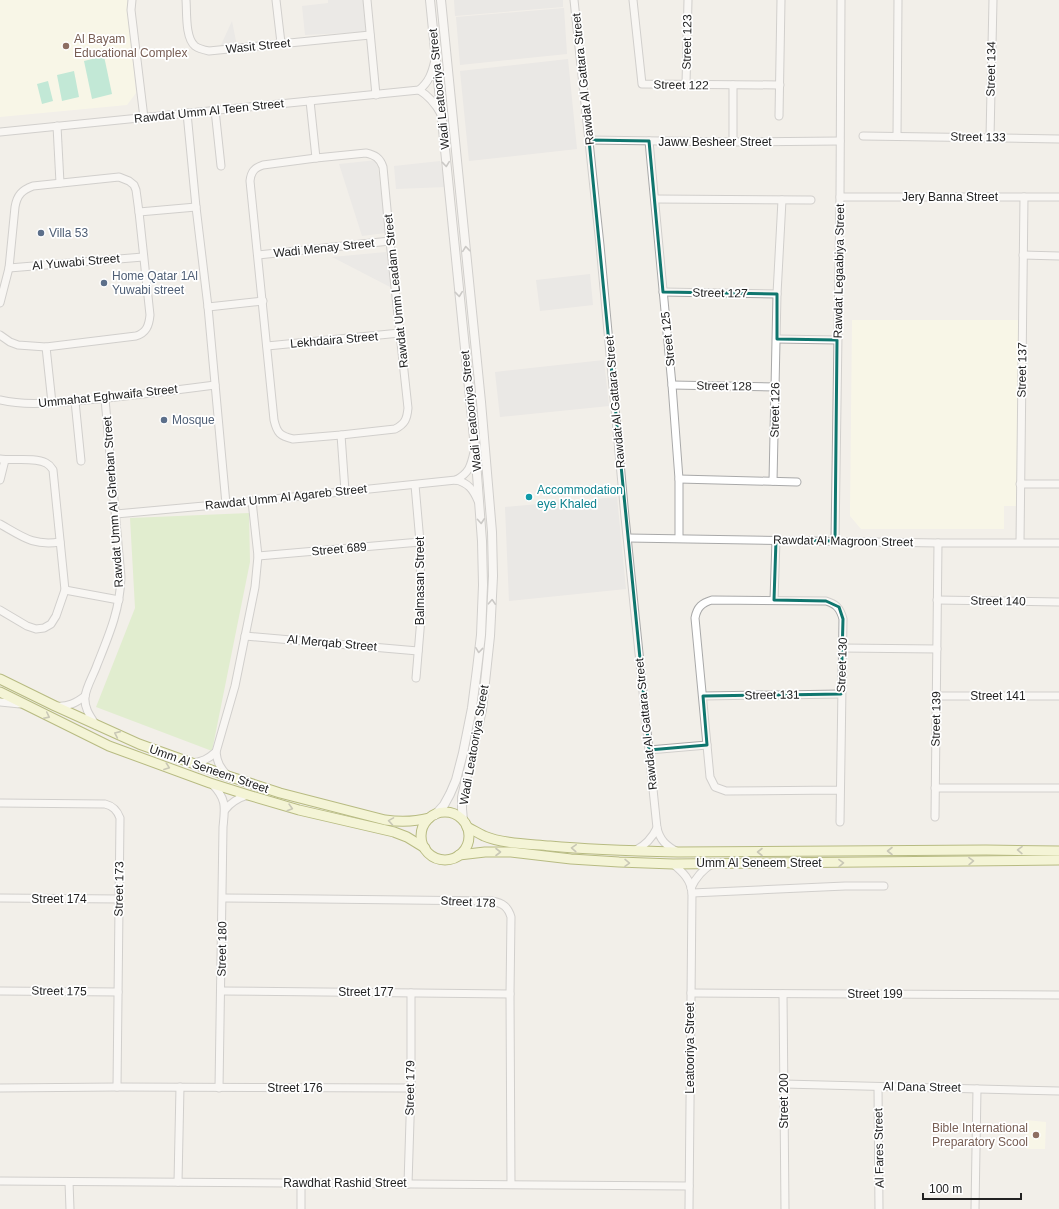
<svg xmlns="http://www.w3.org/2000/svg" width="1059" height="1209" font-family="Helvetica,sans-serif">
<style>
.residential{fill:#e0dfdf}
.education{fill:#ffffe5}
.grass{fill:#cdebb0}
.pitch{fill:#88e0be}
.parking{fill:#e2e2e2}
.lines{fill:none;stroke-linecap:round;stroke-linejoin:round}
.minor-casing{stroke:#a9a9a9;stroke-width:9}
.tertiary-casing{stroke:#a9a9a9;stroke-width:10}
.secondary-casing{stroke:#707d05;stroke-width:11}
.minor{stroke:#fff;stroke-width:7}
.tertiary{stroke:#fff;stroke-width:8}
.secondary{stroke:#f7fabf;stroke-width:9}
.oneway{stroke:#9c9c9c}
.oneway2{stroke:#979978}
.marked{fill:none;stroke:#0f766e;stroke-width:3;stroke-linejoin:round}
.education-dot{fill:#8d6e63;stroke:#fff;stroke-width:1.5}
.service-dot{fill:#5c6f8a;stroke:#fff;stroke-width:1.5}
.culture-dot{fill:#0f9aa8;stroke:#fff;stroke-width:1.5}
.labels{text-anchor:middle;stroke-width:3.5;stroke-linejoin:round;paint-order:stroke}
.education-label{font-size:12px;fill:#785e54;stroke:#fff;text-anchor:start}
.street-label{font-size:12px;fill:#222;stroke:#fff}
.service-label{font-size:12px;fill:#4e5e75;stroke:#fff;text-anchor:start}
.culture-label{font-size:12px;fill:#0d838f;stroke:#fff;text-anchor:start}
</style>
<rect width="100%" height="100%" fill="#f2efe9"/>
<g class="residential">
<polygon points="454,0 563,0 563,7 455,16"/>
<polygon points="564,8 567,54 460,65 456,17"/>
<polygon points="568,59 577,149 469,161 460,71"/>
<polygon points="590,274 593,305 540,311 536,280"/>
<polygon points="604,360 609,406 500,417 495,372"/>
<polygon points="617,497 626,589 509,601 505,507"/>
</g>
<g class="education">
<polygon points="0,0 127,0 136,93 127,105 0,117"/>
<polygon points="852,320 1019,320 1017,506 1004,506 1004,529 861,529 850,516"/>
<polygon points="1026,1120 1046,1122 1045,1149 1026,1149"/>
</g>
<polygon class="grass" points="249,513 250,562 212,751 96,707 135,608 130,518"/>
<g class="pitch">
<polygon points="104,56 112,94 92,99 84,61"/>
<polygon points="74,71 79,97 62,101 57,75"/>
<polygon points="48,81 53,101 42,104 37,84"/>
</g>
<g class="parking">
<polygon points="328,0 363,0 366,32 305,35 302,6 328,3"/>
<polygon points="232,21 237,46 220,47"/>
<polygon points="377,160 386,233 362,236 339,164"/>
<polygon points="440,161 446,187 396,189 394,166"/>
<polygon points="386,252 392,288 332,257"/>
</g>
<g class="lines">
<defs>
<g id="minor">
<polyline points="132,0 131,10 144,118"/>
<path d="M186 0C187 12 185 38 195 46 199 49 204 50 209 51L370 35"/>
<polyline points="276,0 281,43"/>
<polyline points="367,0 376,95"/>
<path d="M574 0 600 245 625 517 657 828C660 840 666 846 678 852"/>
<polyline points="633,0 642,84 780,85"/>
<polyline points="686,84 688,0"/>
<path d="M419 90C429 96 435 103 441 114"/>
<polyline points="310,101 316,158"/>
<polyline points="215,110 221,166"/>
<polyline points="187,113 196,207 208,307 226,504"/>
<polyline points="779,116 781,0"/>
<polyline points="57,126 60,183"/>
<path d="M0 132 419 90C429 82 432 73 435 60"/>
<polyline points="863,136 1059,139"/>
<polyline points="897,136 898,0"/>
<polyline points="990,137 993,0"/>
<polyline points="589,140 733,142 840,141"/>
<polyline points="649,141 672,385 679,479 679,538"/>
<polyline points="733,142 733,85"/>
<path d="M366 153C375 155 380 158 383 167L390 241 408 408C407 419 405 424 395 429L341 435 293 439C280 436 277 433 274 420L250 181C251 172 254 168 263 165L316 158Z"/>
<polyline points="840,197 1059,197"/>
<polyline points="655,199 811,200"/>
<polyline points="139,212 196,207"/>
<polyline points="258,255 390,241"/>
<polyline points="1023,255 1059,256"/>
<polyline points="9,268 143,257"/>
<polyline points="663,292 777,294"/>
<path d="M0 303 9 268 15 207C17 195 22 190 33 186L119 177 129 181 134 185 136 190 139 212 150 315C149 326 146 333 136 336L46 347 18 345 10 342 0 335"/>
<polyline points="208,307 263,301"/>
<polyline points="777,339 837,340"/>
<polyline points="267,346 400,333"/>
<polyline points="46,347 52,403"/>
<polyline points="672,385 776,387"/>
<path d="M0 400C25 406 51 403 76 401 122 397 169 391 215 385"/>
<polyline points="75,401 81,461"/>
<polyline points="341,435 345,491"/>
<path d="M0 459C14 461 34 457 46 463 50 465 51 467 53 470L65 590 56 616 51 624 44 628 36 629 27 626 0 610"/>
<polyline points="679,479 797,482"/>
<polyline points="0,480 5,460"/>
<path d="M456 480C469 473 471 466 474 452"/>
<polyline points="773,481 777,294 782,200"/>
<polyline points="1020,484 1059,484"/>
<polyline points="415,485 420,542 421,618 416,678"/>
<path d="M116 514 226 504 456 480C468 483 473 489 478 501"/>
<path d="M0 524C23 537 33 546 60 542"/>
<polyline points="628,538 938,543 1059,543"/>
<polyline points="835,541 840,197 841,0"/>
<polyline points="1020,542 1024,197"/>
<polyline points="258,556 420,542"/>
<polyline points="65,590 119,600"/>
<polyline points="774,600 776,540"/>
<polyline points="937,600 1059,602"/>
<polyline points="245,636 418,651"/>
<polyline points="842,648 937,649"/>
<polyline points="703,696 841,694"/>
<polyline points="936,696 1059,696"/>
<polyline points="0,702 20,704"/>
<path d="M56 706C68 707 76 703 85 696"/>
<path d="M96 725C90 716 84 708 85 697 86 687 94 674 97 665 109 635 120 610 121 577L105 399"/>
<polyline points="649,750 707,745"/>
<path d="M191 763C202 762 208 759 216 752"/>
<path d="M228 776C220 768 217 762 216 752L235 686 255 587 258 556 252 501"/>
<path d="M212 784C227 799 225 808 223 827L219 1088"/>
<polyline points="935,788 1059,788"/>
<path d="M0 803 105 804C113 806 117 810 120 818L117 1087"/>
<path d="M225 810C231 802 238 798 248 795"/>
<polyline points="935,817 938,543"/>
<path d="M840 822 843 619C840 608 836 604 826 601L712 600C702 603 697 607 695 618L710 777 715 787 726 791 840 790"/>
<path d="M636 850C646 845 652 838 657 828"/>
<path d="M673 864C683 872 691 880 692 893L689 1209"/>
<path d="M691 888C696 877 702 870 712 864"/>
<polyline points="692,893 845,886 884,886"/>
<polyline points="0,898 119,899"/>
<path d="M223 898 492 901C503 903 508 907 511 917L510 994 511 1184"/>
<polyline points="0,991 118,992"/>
<polyline points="221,991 510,994"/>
<polyline points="691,993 1059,995"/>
<polyline points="783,994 785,1209"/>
<polyline points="784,1084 1059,1091"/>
<polyline points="878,1087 879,1209"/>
<polyline points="0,1088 117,1087 411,1088"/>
<polyline points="0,1181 689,1186"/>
<polyline points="69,1182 70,1209"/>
<polyline points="178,1182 180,1087"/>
<polyline points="408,1184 411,1088 411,993"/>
<polyline points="301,1209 301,1183"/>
<polyline points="975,1209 977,1089"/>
</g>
<g id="tertiary">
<polyline points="430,0 475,448 482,541 483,585 481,635 477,669 472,708 463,753 456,780 450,794 444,805 435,815"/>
<polyline points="441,0 481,402 492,532 493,576 490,636 482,710 462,797 462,809 463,820"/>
</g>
<g id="secondary">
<path d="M0 679 55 706 139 744 228 776 280 793 385 820C400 822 414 822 429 818"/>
<polyline points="0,692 109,746 210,783 248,795 299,810 394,832 407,837 425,848"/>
<circle cx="445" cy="836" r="24"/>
<path d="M467 827C473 830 478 833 484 836 503 844 529 844 550 846 592 850 635 851 678 852L986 850 1059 851"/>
<polyline points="459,855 485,852 511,852 571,859 619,862 673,864 1059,860"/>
</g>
</defs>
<use href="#minor" class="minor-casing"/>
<use href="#tertiary" class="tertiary-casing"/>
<use href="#secondary" class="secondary-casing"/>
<use href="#minor" class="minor"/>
<use href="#tertiary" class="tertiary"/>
<use href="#secondary" class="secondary"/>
</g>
<defs><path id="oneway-chevron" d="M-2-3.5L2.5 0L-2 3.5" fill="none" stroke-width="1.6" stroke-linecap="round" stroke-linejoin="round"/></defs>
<g class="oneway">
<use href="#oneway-chevron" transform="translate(446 164) rotate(84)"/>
<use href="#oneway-chevron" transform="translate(466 249) rotate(-96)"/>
<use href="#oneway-chevron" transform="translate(459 294) rotate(84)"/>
<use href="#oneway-chevron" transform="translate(481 521) rotate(86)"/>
<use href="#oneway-chevron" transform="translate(492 602) rotate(-87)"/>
<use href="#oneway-chevron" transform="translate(479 650) rotate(96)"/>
</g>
<g class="oneway2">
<use href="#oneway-chevron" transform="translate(47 716) rotate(26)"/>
<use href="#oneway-chevron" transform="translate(117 734) rotate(-156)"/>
<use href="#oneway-chevron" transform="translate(167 767) rotate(20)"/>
<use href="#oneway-chevron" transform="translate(290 808) rotate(16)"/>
<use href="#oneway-chevron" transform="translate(391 821) rotate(-171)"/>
<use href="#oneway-chevron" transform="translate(574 848) rotate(-176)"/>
<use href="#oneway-chevron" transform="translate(1020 850) rotate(-179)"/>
<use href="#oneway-chevron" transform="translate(890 851) rotate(180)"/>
<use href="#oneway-chevron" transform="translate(498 852)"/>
<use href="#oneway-chevron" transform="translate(760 852) rotate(180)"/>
<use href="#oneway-chevron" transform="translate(971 861) rotate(-1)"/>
<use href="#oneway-chevron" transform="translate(627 863) rotate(1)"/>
<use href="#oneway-chevron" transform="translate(841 863) rotate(-1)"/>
</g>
<path d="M0 0H1059V1209H0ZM589 140 649 141 663 292 777 294V339L837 340 835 541 776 540 774 600 826 601 839 607 843 619 841 694 703 696 707 745 649 750Z" fill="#f2efe9" fill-opacity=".55" fill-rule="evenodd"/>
<path class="marked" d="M589 140 649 141 663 292 777 294V339L837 340 835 541 776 540 774 600 826 601 839 607 843 619 841 694 703 696 707 745 649 750Z"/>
<g class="education-dot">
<circle cx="66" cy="46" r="4"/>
<circle cx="1036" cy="1135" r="4"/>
</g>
<g class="service-dot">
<circle cx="41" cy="233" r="4"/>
<circle cx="104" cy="283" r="4"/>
<circle cx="164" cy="420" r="4"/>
</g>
<circle class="culture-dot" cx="529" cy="497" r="4"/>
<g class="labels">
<g class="education-label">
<text x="74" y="43">Al Bayam<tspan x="74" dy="14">Educational Complex</tspan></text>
<text x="1028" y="1132" text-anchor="end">Bible International<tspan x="1028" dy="14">Preparatory Scool</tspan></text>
</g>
<g class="street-label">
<text transform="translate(687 42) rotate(-89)" y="4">Street 123</text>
<text transform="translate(258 46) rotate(-6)" y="4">Wasit Street</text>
<text transform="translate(991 69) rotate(-89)" y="4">Street 134</text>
<text transform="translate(583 79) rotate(-96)" y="4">Rawdat Al Gattara Street</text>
<text transform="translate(681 85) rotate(1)" y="4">Street 122</text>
<text transform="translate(439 89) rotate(-96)" y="4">Wadi Leatooriya Street</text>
<text transform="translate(209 111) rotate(-6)" y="4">Rawdat Umm Al Teen Street</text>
<text transform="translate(978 137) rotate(1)" y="4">Street 133</text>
<text x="715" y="146">Jaww Besheer Street</text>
<text x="950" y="201">Jery Banna Street</text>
<text transform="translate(324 248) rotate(-6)" y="4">Wadi Menay Street</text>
<text transform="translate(76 262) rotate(-5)" y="4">Al Yuwabi Street</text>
<text transform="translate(839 271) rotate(-89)" y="4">Rawdat Legaabiya Street</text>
<text transform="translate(396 291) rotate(-96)" y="4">Rawdat Umm Leadam Street</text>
<text transform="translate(720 293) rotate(1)" y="4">Street 127</text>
<text transform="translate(668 339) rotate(-96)" y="4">Street 125</text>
<text transform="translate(334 340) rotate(-5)" y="4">Lekhdaira Street</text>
<text transform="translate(1022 370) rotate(-89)" y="4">Street 137</text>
<text transform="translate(724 386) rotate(1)" y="4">Street 128</text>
<text transform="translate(108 396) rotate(-6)" y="4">Ummahat Eghwaifa Street</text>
<text transform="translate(615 402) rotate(-95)" y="4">Rawdat Al Gattara Street</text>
<text transform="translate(775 410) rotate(-89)" y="4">Street 126</text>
<text transform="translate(471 411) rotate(-96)" y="4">Wadi Leatooriya Street</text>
<text transform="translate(286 497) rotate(-6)" y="4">Rawdat Umm Al Agareb Street</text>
<text transform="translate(113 502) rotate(-94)" y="4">Rawdat Umm Al Gherban Street</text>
<text transform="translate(843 541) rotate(1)" y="4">Rawdat Al Magroon Street</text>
<text transform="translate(339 549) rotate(-5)" y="4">Street 689</text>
<text transform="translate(420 581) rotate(-90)" y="4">Balmasan Street</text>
<text transform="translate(998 601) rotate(1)" y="4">Street 140</text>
<text transform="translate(332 643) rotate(5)" y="4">Al Merqab Street</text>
<text transform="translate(842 665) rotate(-88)" y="4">Street 130</text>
<text transform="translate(772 695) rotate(-1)" y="4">Street 131</text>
<text x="998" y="700">Street 141</text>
<text transform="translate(936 719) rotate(-89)" y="4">Street 139</text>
<text transform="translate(646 724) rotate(-96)" y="4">Rawdat Al Gattara Street</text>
<text transform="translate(474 745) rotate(-80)" y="4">Wadi Leatooriya Street</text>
<text transform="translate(209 769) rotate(19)" y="4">Umm Al Seneem Street</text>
<text x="759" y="867">Umm Al Seneem Street</text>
<text transform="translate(119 889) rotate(-89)" y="4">Street 173</text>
<text x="59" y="903">Street 174</text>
<text transform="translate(468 902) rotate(3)" y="4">Street 178</text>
<text transform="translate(222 949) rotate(-89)" y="4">Street 180</text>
<text transform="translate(59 991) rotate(1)" y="4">Street 175</text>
<text x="366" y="996">Street 177</text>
<text x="875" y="998">Street 199</text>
<text transform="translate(690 1048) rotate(-90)" y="4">Leatooriya Street</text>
<text transform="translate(922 1087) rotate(1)" y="4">Al Dana Street</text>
<text x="295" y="1092">Street 176</text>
<text transform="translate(410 1088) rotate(-89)" y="4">Street 179</text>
<text transform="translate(784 1101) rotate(-90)" y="4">Street 200</text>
<text transform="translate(879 1148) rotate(-91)" y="4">Al Fares Street</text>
<text x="345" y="1187">Rawdhat Rashid Street</text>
</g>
<g class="service-label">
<text x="49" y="237">Villa 53</text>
<text x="112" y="280">Home Qatar 1Al<tspan x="112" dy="14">Yuwabi street</tspan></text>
<text x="172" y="424">Mosque</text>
</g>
<g class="culture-label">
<text x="537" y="494">Accommodation<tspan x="537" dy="14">eye Khaled</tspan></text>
</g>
</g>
<path d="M923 1193v6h98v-6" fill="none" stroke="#222222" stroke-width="2"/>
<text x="929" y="1193" font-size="12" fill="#222222" stroke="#ffffff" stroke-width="3" paint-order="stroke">100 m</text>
</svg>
